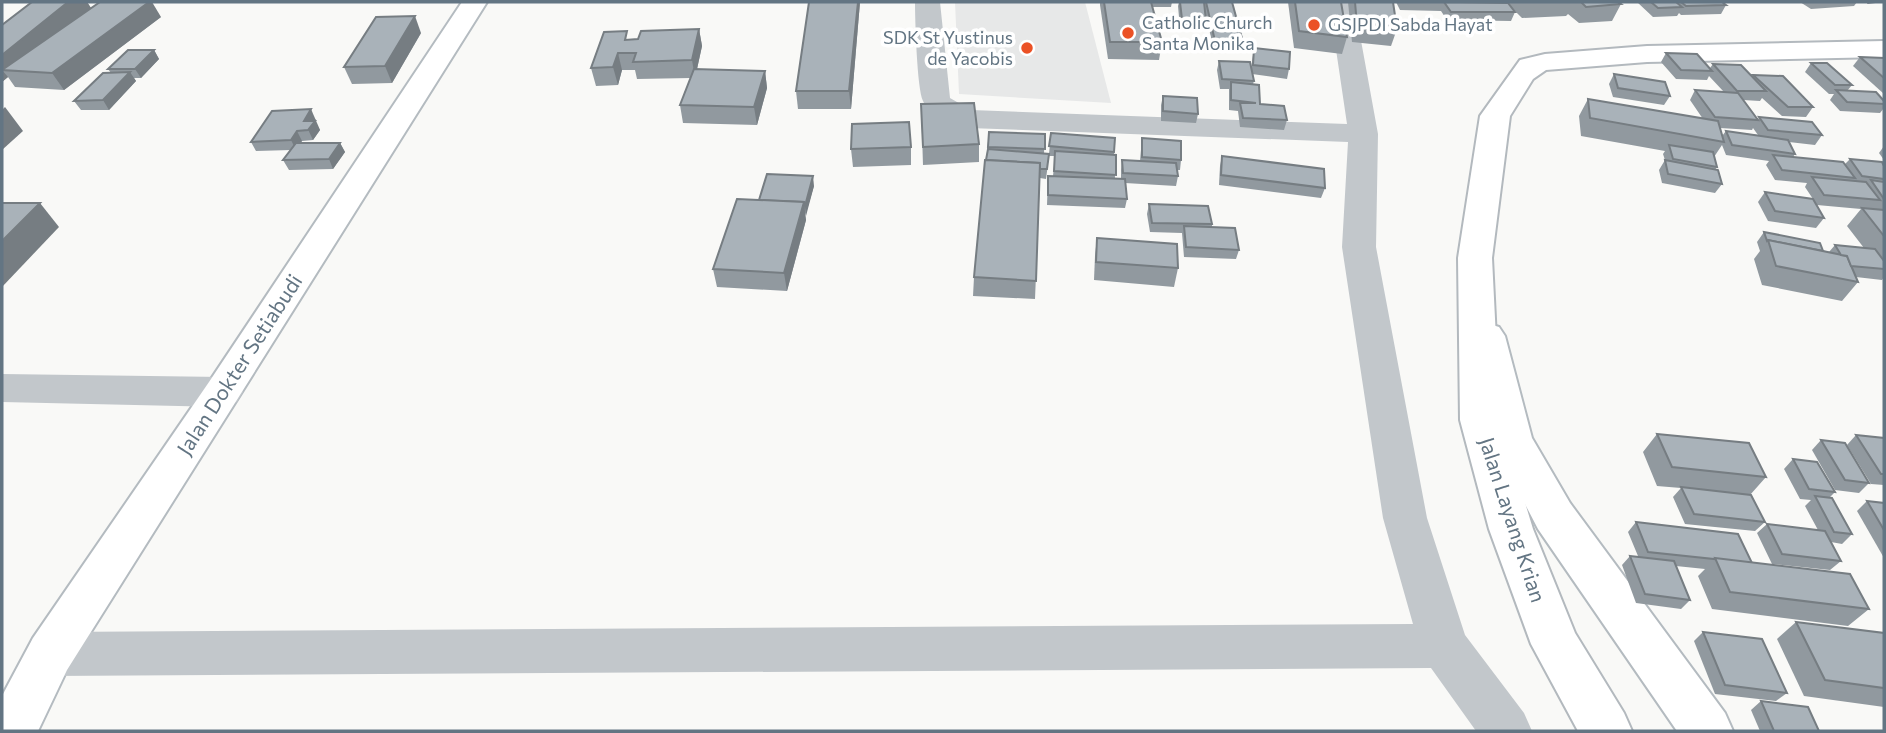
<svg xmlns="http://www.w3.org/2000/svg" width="1886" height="733" font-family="Commissioner,sans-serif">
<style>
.built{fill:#e7e8e8}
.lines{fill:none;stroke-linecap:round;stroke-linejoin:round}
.secondary-casing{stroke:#b4bbc0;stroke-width:4}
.primary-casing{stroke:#b3b9be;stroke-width:4}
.street{fill:#c2c7cb;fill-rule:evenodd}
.secondary{fill:#fff;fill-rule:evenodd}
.primary{fill:#fff;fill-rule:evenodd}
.wall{fill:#91999f;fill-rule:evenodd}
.shaded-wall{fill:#767d82}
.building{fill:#a9b2b9;stroke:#767d82;stroke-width:2}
.poi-dot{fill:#eb5125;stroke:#fff;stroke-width:2.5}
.labels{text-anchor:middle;stroke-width:7;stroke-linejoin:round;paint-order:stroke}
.far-poi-label{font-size:18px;fill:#637583;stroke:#fff;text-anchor:start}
.street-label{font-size:21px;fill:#637583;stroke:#fff}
</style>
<rect width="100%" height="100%" fill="#f9f9f7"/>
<polygon class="built" points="955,2 1085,2 1111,103 959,94"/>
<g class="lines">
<defs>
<g id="secondary">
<polygon points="462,2 487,2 67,670 38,731 2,731 2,696 33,638 209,382"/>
<polygon points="1486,323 1499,327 1505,336 1532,438 1570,503 1725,713 1733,731 1677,731 1538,529 1491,439 1467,336 1473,327"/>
</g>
<polygon id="primary" points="1884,41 1884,57 1647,62 1546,70 1533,79 1510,116 1492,258 1500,420 1533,529 1575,633 1624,713 1632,731 1578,731 1531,644 1489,529 1460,420 1458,258 1480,116 1520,60 1545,54 1647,46"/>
</defs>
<use href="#secondary" class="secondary-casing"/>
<use href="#primary" class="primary-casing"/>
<g class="street">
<path d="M915 2H940L950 98 971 110 1347 124 1329 2H1354L1378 134 1376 247 1427 518 1465 635 1524 713 1532 731H1476L1431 668 50 676 33 670 26 654 33 638 50 632 1413 624 1383 518 1342 247 1348 142 969 128C952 124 931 119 923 101 917 89 915 19 915 2Z"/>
<polygon points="2,374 223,377 237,382 243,392 237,402 223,407 2,402"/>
</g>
<use href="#secondary" class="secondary"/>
<use href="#primary" class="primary"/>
</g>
<g class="wall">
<polygon points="87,2 91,8 161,17 64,90 15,87 8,77 2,82 2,25"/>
<polygon points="860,2 851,109 798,109 796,91"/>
<polygon points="1100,2 1151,2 1162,42 1159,60 1108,59 1100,5"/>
<polygon points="1151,2 1172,2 1171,7 1152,7"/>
<polygon points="1179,2 1204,2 1204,5 1205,2 1232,2 1243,42 1241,51 1214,50 1205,12 1206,21 1204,30 1180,28 1178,6"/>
<polygon points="1288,2 1341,2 1347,37 1342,54 1294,48"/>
<polygon points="1348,2 1393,2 1397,29 1391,46 1352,42"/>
<polygon points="1396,2 1618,2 1621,4 1612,21 1579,23 1568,14 1566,16 1522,18 1511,7 1515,12 1511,21 1447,20 1441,11 1400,10"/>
<polygon points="1637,2 1722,2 1726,5 1721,14 1681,15 1679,13 1677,16 1653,17"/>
<polygon points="1800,2 1857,2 1854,6 1811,9"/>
<polygon points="699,29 702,46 697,69 765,71 767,88 757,125 683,123 680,105 691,78 637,79 635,70 622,70 618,85 596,86 591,68 638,39"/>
<polygon points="421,33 392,83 352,84 344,67"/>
<polygon points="1254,48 1289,69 1287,79 1252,74 1254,81 1253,84 1260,104 1287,120 1284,130 1240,127 1238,111 1229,110 1229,89 1220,89 1217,70 1219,61 1251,69"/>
<polygon points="154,50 159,59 141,78 134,78 136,81 109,110 81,110 74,101 111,73 108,69"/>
<path d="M1666 53 1710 68 1713 64 1752 77 1753 75 1813 107 1806 117 1782 116 1762 98 1760 101 1743 100 1758 120 1759 117 1822 135 1815 145 1789 142 1795 154 1793 157 1845 164 1850 159 1884 166V277L1882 280 1856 277 1858 282 1842 301 1762 285 1754 259 1760 251 1757 242 1764 232 1829 252 1835 245 1864 248 1847 226 1861 209 1817 205 1805 187 1807 183 1775 180 1766 165 1769 161 1726 155 1722 145 1714 157 1717 167 1715 170 1722 184 1715 193 1662 183 1659 170 1665 160 1663 154 1665 151 1581 136 1579 116 1588 99 1703 119 1690 100 1695 90 1724 92 1709 76 1707 80 1676 79 1661 62ZM1720 128 1752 130 1753 128 1758 135 1726 131 1722 136Z"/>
<polygon points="1860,57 1884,58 1884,94 1853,66"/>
<polygon points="1811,63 1852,85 1847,91 1884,101 1884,108 1880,113 1840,111 1830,100 1834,94 1829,94 1805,72"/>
<polygon points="1614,74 1670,96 1664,105 1613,97 1609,84"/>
<polygon points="1163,96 1198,114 1196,123 1161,121 1161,105"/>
<polygon points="921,104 979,144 979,162 923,165"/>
<polygon points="316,119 315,121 320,130 313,140 302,141 300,143 340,143 345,152 333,169 289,170 283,160 291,150 256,151 251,142"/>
<polygon points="989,132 1045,134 1044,153 1049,154 1051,133 1115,138 1114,155 1115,178 1121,179 1121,170 1122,160 1140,161 1142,138 1181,160 1180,170 1177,170 1178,176 1176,186 1125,183 1127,199 1125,208 1047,205 1048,176 1053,176 1055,156 1049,156 1046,179 1040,178 1035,299 973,296 974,277"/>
<polygon points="1884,146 1884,160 1879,153"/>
<polygon points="911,147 911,165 853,167 851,149"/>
<polygon points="1222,156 1325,188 1321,198 1219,185 1220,166"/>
<polygon points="814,186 805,216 806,220 787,291 717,287 713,269 759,200"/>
<polygon points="1765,192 1824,218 1816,228 1768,221 1758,202"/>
<polygon points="1149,204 1212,224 1212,227 1239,250 1236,259 1184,257 1182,233 1150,232 1147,214"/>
<polygon points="1097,238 1178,268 1174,287 1094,280 1095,256"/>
<polygon points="1657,434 1766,477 1750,495 1765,522 1755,531 1685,524 1673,497 1681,488 1657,486 1643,452"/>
<polygon points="1856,435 1884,438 1884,485 1871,484 1847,445"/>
<polygon points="1821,440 1869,483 1859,493 1835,490 1812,450"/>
<polygon points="1793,459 1835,492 1829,498 1852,534 1842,544 1831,542 1841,561 1830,570 1772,564 1757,533 1767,524 1818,530 1805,506 1811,500 1800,499 1784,469"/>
<polygon points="1867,501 1884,503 1884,558 1857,511"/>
<polygon points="1636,522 1752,563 1869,609 1848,626 1712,609 1698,576 1705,569 1676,566 1690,600 1681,609 1636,603 1622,565 1630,556 1638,556 1628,532"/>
<polygon points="1796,622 1884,633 1884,707 1804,696 1777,639"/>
<polygon points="1703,632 1787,693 1776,701 1715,694 1694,641"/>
<polygon points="1761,701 1819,731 1760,731 1751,710"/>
</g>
<g class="shaded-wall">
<polygon points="68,2 87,2 91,8 2,70 8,77 2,82 2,55"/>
<polygon points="149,2 152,2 161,17 64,90 52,73"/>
<polygon points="858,2 860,2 851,109 849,91"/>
<polygon points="1868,2 1884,2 1867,4"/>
<polygon points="415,16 421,33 392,83 385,66"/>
<polygon points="699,29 702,46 695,78 692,60"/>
<polygon points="154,50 159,59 141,78 135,69"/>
<polygon points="618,53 622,70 618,85 613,67"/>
<polygon points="765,71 767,88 757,125 754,107"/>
<polygon points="130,72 136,81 109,110 103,100"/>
<polygon points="5,107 23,131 2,150 2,110"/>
<polygon points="311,109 320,130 313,140 304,121"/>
<polygon points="297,131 302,141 296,150 291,140"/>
<polygon points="340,143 345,152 333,169 329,159"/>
<polygon points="813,176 814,186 806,216 805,206"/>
<polygon points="804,202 806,220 787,291 784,273"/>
<polygon points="40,203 59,227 2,287 2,241"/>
</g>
<g class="building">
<polygon points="32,2 68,2 2,55 2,25"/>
<polygon points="100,2 149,2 52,73 2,70"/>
<polygon points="809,2 858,2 849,91 796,91"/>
<polygon points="1104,2 1151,2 1162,42 1110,42"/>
<polygon points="1180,2 1204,2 1206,21 1182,19"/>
<polygon points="1206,2 1232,2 1243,42 1215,41"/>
<polygon points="1295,2 1341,2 1347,37 1299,31"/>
<polygon points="1355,2 1393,2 1397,29 1357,25"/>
<polygon points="1444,2 1508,3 1515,12 1451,12"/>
<polygon points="1581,2 1618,2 1621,4 1586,7"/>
<polygon points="1651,2 1676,2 1682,7 1658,8"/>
<polygon points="1681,2 1722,2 1726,5 1686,6"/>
<polygon points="415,16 385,66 344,67 376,17"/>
<polygon points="699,29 692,60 633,62 636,53 618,53 613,67 591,68 604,32 627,31 625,40 638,39 641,31"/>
<polygon points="1254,48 1290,52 1289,69 1253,65"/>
<polygon points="128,50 154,50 135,69 108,69"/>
<polygon points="1666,53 1697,54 1712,71 1681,70"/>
<polygon points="1860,57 1884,58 1884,78"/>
<polygon points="1219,61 1250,62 1254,81 1222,79"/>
<polygon points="1811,63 1827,63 1852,85 1835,85"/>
<polygon points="1713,64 1741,65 1766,91 1737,91"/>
<polygon points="694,69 765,71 754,107 680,105"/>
<polygon points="130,72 103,100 74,101 103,73"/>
<polygon points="1614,74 1665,82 1670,96 1618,88"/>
<polygon points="1753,75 1783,76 1813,107 1788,107"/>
<polygon points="1231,82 1259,85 1260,104 1284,106 1287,120 1243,118 1240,103 1256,103 1231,100"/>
<polygon points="1695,90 1738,93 1758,120 1715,117"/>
<polygon points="1836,90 1876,92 1884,101 1884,104 1847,102"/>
<polygon points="1163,96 1197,98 1198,114 1163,111"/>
<polygon points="1588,99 1718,121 1724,142 1590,118"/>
<polygon points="974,103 979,144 923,147 921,104"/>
<polygon points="311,109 304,121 315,121 308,130 297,131 291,140 251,142 272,111"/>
<polygon points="1759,117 1812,122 1822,135 1768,130"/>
<polygon points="909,122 911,147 851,149 852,124"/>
<polygon points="1726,131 1788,140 1795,154 1732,145"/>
<polygon points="989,132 1045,134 1045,149 988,147"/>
<polygon points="1051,133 1115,138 1114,152 1049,146"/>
<polygon points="1142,138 1181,141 1181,160 1142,157"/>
<polygon points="296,143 340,143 329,159 283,160"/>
<polygon points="1669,145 1713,152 1717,167 1673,159"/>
<polygon points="988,149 1049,154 1047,169 1040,169 1040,163 986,160"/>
<polygon points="1055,151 1116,155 1116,175 1054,171"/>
<polygon points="1773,155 1843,162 1855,178 1782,170"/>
<polygon points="1222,156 1324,169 1325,188 1221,175"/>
<polygon points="1850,159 1882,162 1884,166 1884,179 1862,176"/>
<polygon points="985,160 1040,163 1036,281 974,277"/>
<polygon points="1122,160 1176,163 1178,176 1123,173"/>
<polygon points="1665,160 1718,170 1722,184 1668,174"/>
<polygon points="767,174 813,176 805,206 804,202 759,200"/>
<polygon points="1048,176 1125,179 1127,199 1048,195"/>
<polygon points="1812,177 1866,182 1880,200 1824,195"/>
<polygon points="1871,180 1884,182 1884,199"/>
<polygon points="1765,192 1813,199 1824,218 1775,211"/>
<polygon points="737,199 804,202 784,273 713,269"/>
<polygon points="2,203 40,203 2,241"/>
<polygon points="1149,204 1208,206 1212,224 1152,223"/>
<polygon points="1862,208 1884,210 1884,236"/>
<polygon points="1184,226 1235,228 1239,250 1186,247"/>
<polygon points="1764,232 1820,243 1823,251 1768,240 1767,241"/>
<polygon points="1097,238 1177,244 1178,268 1096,262"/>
<polygon points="1768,240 1847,256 1858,282 1776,266"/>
<polygon points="1835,245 1875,249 1884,261 1884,269 1851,266 1847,256 1841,255"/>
<polygon points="1657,434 1749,443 1766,477 1672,467"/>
<polygon points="1856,435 1884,438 1884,474 1881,474"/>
<polygon points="1821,440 1845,443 1869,483 1845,480"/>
<polygon points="1793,459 1817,462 1835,492 1809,489"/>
<polygon points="1681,487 1751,495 1765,522 1694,514"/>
<polygon points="1815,496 1832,498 1852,534 1834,532"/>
<polygon points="1867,501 1884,503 1884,530"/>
<polygon points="1636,522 1738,534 1752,563 1648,552"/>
<polygon points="1767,524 1825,531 1841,561 1782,554"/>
<polygon points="1630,556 1674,561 1690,600 1645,594"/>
<polygon points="1715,558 1850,574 1869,609 1730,592"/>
<polygon points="1796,622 1884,633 1884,688 1825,680"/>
<polygon points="1703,632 1762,639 1787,693 1725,685"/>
<polygon points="1761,701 1808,707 1819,731 1774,731"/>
</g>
<g class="poi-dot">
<circle cx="1314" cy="25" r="7"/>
<circle cx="1128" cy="33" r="7"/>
<circle cx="1027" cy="48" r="7"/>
</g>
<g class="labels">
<g class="far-poi-label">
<text x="1142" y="29">Catholic Church<tspan x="1142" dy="21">Santa Monika</tspan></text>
<text x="1328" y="31">GSJPDI Sabda Hayat</text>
<text x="1013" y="44" text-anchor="end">SDK St Yustinus<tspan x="1013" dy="21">de Yacobis</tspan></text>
</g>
<g class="street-label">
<text transform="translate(240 365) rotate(-57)" y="7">Jalan Dokter Setiabudi</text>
<text transform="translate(1512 520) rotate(72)" y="7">Jalan Layang Krian</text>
</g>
</g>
<rect width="1886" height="733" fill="none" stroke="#637583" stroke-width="7"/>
</svg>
